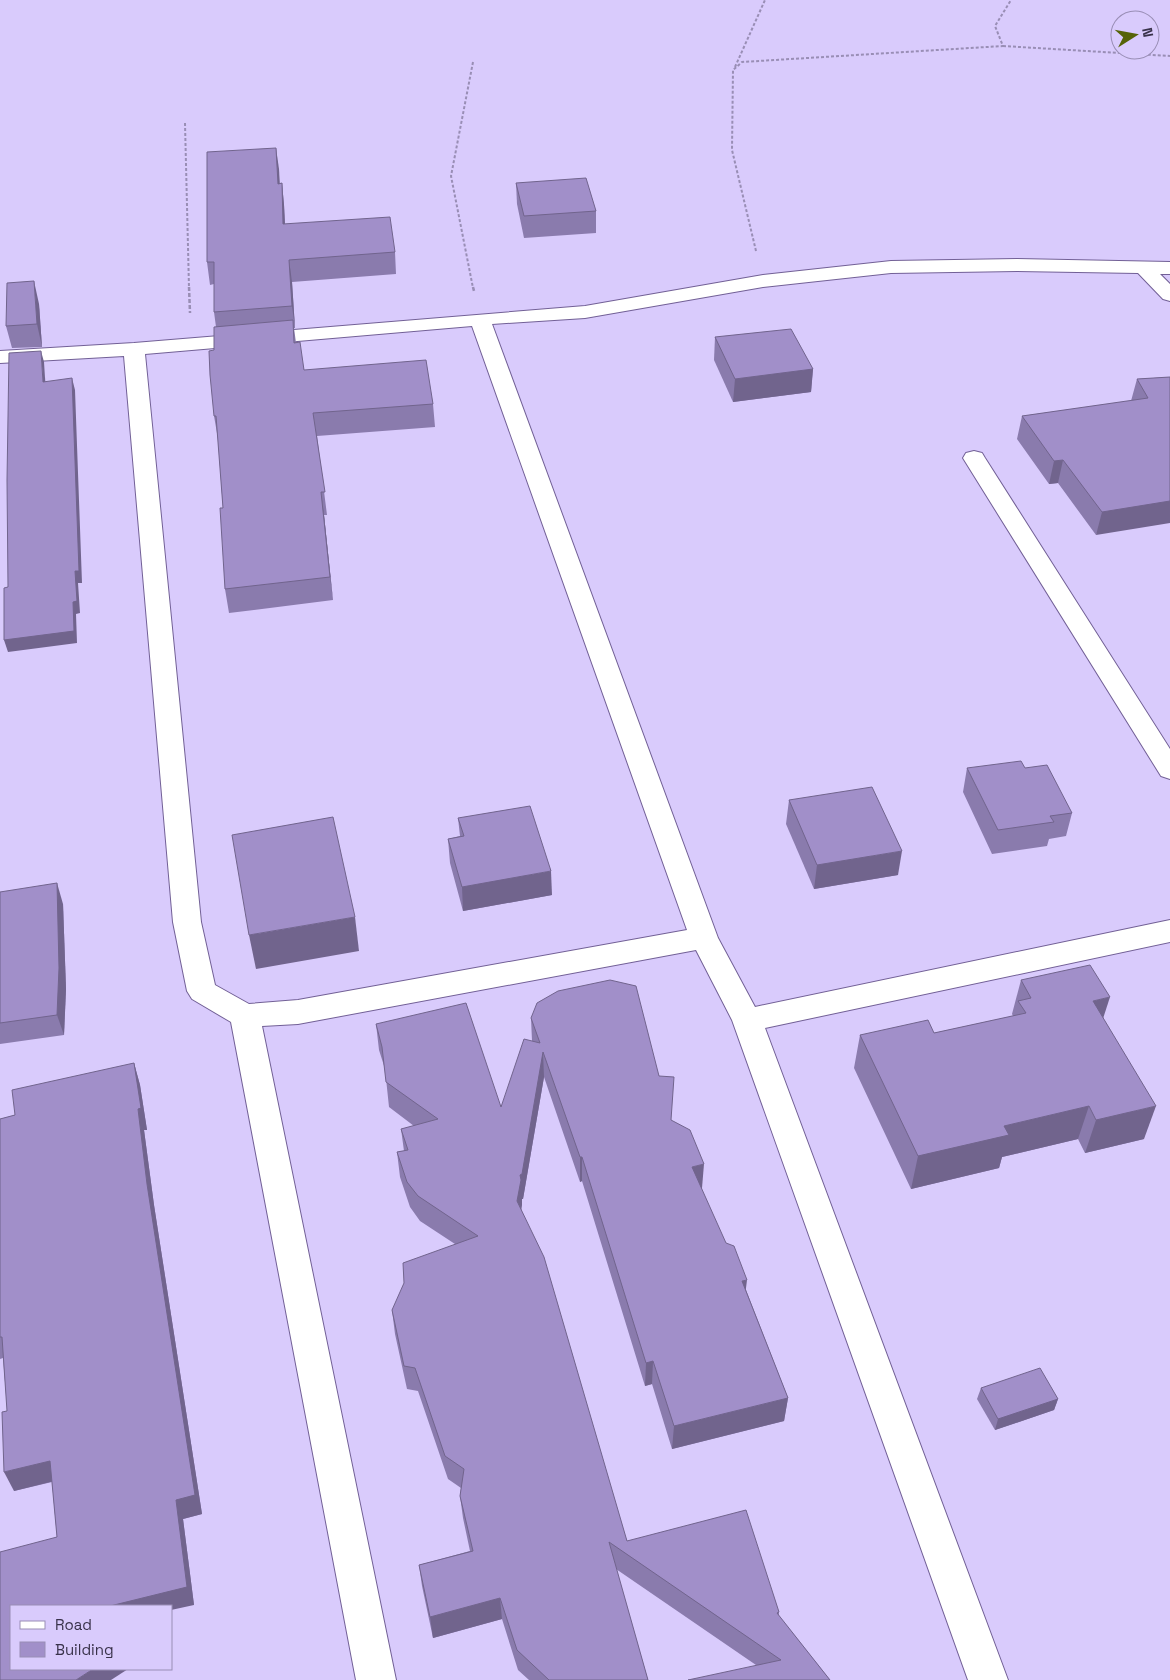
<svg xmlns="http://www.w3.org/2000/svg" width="1170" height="1680" font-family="'Space Grotesk',sans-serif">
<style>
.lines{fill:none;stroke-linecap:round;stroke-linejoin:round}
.minor-casing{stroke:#726096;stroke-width:2}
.path-far1{stroke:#998eb5;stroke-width:2;stroke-dasharray:3 2;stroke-linecap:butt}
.path{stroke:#998eb5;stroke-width:2.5;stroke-dasharray:4 2;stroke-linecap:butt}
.minor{fill:#fff;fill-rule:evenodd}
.wall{fill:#8a7bad}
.shaded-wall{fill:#71648d}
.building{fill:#a18fc9;stroke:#71648d}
</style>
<rect width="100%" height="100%" fill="#d9cbfc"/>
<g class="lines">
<defs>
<g id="minor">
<path d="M1017 259 1170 262V274H1160L1170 284V301L1163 299 1138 273 1017 271 891 273 763 287 585 318 492 324 718 938 755 1007 1170 920V942L765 1028 1008 1680H968L732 1020 696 950 298 1024 262 1026 396 1680H356L231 1022 192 999 187 991 173 922 124 356 0 363V351L134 343 585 306 763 275 891 261ZM472 326 687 930 298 1000 249 1004 215 985 201 922 145 354Z"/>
<polygon points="974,451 982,453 985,458 1170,749 1170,779 1161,776 963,458 966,453"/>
</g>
</defs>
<use href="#minor" class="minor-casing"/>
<g class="path-far1">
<polyline points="1003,46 1170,56"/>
<polyline points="473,62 451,176 473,288"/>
<polyline points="735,67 765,0"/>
<polyline points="185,123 189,288"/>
<polyline points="756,251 732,150 733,70 742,62 1003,46 995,26 1011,0"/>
</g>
<g class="path">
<polyline points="189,287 190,313"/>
<polyline points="473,287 474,291"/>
</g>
<use href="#minor" class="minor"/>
</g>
<g class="wall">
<polygon points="276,148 279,184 282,183 284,205 285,224 395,252 396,274 292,282 295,328 294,328 296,343 304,370 433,404 435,427 317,436 327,515 324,515 333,600 229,613 225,589 223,508 218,439 214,416 214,350 216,327 214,312 214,284 210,285 207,262"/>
<polygon points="516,183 596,211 596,233 524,238 517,204"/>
<polygon points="39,304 42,347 12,348 6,326"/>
<polygon points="715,337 813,369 811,392 733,402 714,360"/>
<polygon points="1170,377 1096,535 1058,483 1049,484 1017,439 1022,416 1131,401 1137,379"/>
<polygon points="967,768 1025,768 1072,813 1066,836 1049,839 1047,846 992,854 963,792"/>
<polygon points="789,800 898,875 814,889 786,824"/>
<polygon points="458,818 552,895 463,911 450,863 448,839 460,836"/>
<polygon points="0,892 63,904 66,989 64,1035 0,1044"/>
<polygon points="1021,980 1103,1017 1144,1139 1085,1153 1078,1139 1002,1157 999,1168 911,1189 854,1068 860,1035 934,1033 1013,1016 1012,1014"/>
<polygon points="531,1018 659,1076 671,1120 702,1188 701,1189 746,1290 788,1398 784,1421 672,1449 652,1384 645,1386 582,1181 580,1182 544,1077 523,1199 522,1199 521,1209 627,1541 779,1612 779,1616 830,1680 756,1665 616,1569 648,1680 529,1680 518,1670 502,1619 433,1638 422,1586 419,1565 470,1551 463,1518 460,1496 461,1488 448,1479 418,1391 407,1389 395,1334 392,1310 455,1244 420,1221 410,1207 400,1177 397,1152 404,1151 401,1129 414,1126 389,1107 385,1069 379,1050 376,1024 501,1107 532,1041"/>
<polygon points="134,1063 140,1085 147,1130 144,1130 154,1205 202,1514 183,1519 194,1605 57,1537 52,1482 14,1491 3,1358 0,1359 0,1119 15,1115"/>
<polygon points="981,1388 1058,1399 1054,1410 995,1430 977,1399"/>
</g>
<g class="shaded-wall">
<polygon points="276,148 279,169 281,205 278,184"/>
<polygon points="282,183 284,205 286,246 283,224"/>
<polygon points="289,260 292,282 295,328 292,306"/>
<polygon points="34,281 39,304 42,347 37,324"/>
<polygon points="41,351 44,362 46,393 43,382"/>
<polygon points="813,369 811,392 733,402 735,379"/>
<polygon points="72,378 75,390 82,583 78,583 80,613 76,614 77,643 8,652 4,640 73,602 75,571"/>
<polygon points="1063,460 1058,483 1049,484 1054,461"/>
<polygon points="321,492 324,515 333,600 330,577"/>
<polygon points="1170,492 1170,523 1096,535 1102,512"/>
<polygon points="902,851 898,875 814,889 817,865"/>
<polygon points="551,871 552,895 463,911 462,887"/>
<polygon points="57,883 63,904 66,989 64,1035 57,1015"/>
<polygon points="355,917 359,951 256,969 249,935"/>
<polygon points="1110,997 1099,1031 1093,1001"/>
<polygon points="543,1052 544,1077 523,1199 522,1199 522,1205 519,1225 517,1201 520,1175"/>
<polygon points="134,1063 140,1085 147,1130 144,1130 154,1205 202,1514 183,1519 194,1605 171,1610 171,1606 110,1606 176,1500 147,1184 138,1109"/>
<polygon points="1089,1106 1078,1139 1002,1157 999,1168 911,1189 918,1156 1004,1126"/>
<polygon points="1156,1106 1144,1139 1085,1153 1096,1120"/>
<polygon points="580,1157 582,1157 582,1181 580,1182"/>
<polygon points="704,1164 702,1188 690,1192 692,1167"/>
<polygon points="747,1280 744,1304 742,1281"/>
<polygon points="653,1361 652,1384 645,1386 646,1363"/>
<polygon points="788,1398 784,1421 672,1449 674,1426"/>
<polygon points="1058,1399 1054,1410 995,1430 998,1419"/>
<polygon points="50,1461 58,1480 14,1491 4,1472"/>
<polygon points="500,1598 502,1619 433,1638 430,1617"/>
<polygon points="93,1669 128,1669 111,1680 76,1680"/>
</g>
<g class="building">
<polygon points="276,148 278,184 282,183 283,224 390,217 395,252 289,260 292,306 214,312 214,262 207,262 207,152"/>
<polygon points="586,178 596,211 524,216 516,183"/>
<polygon points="34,281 37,324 6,326 7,283"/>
<polygon points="293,320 294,343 300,342 304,370 426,360 433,404 313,413 325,492 321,492 330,577 225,589 220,508 223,508 216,416 214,416 210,375 209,351 214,350 214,327"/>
<polygon points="791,329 813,369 735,379 715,337"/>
<polygon points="41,351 43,382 72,378 79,571 75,571 77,601 73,602 74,631 4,640 4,588 8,587 7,480 9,353"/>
<polygon points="1170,377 1170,501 1102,512 1063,460 1054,461 1022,416 1148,398 1137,379"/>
<polygon points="1021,761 1025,768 1047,765 1072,813 1050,816 1054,822 998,830 967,768"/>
<polygon points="872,787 902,851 817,865 789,800"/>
<polygon points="530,806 551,871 462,887 448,839 464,836 458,818"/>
<polygon points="333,817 355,917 249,935 232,835"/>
<polygon points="57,883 59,968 57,1015 0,1023 0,892"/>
<polygon points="1090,965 1110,997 1093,1001 1156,1106 1096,1120 1089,1106 1004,1126 1009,1135 918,1156 860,1035 928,1020 934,1033 1026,1013 1018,1001 1031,998 1021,980"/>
<polygon points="610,980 636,986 659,1076 674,1077 671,1120 690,1130 704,1164 692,1167 726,1243 734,1246 747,1280 742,1281 788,1398 674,1426 653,1361 646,1363 582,1157 580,1157 543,1052 522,1174 520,1175 521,1180 517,1201 544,1257 627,1541 746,1510 779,1612 777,1613 830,1680 688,1680 781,1660 609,1542 648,1680 549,1680 517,1650 500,1598 430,1617 419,1565 473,1551 460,1496 464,1469 445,1456 415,1368 404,1366 392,1310 404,1283 403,1263 478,1236 418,1196 407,1182 397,1152 408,1150 401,1129 438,1119 386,1082 382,1047 376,1024 466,1003 501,1107 524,1039 540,1043 531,1018 537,1003 558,991"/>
<polygon points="134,1063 141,1108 138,1109 147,1184 195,1495 176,1500 187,1587 110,1606 11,1606 11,1669 93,1669 76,1680 0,1680 0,1552 57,1537 50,1461 4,1472 2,1412 7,1411 2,1337 0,1337 0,1119 15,1115 12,1090"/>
<polygon points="1040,1368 1058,1399 998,1419 981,1388"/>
</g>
<rect x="10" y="1605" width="162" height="65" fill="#d9cbfc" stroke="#998eb5"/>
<rect x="20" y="1621" width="25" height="8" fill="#ffffff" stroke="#998eb5"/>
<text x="55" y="1630" font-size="15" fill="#39324a">Road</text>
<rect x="20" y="1642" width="25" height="15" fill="#a18fc9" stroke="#998eb5"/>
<text x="55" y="1655" font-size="15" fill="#39324a">Building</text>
<g transform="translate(1135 35) rotate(79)"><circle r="24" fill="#d9cbfc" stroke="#998eb5"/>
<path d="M0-4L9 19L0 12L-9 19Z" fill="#566307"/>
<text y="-8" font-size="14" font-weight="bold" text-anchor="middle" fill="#39324a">N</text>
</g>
</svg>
